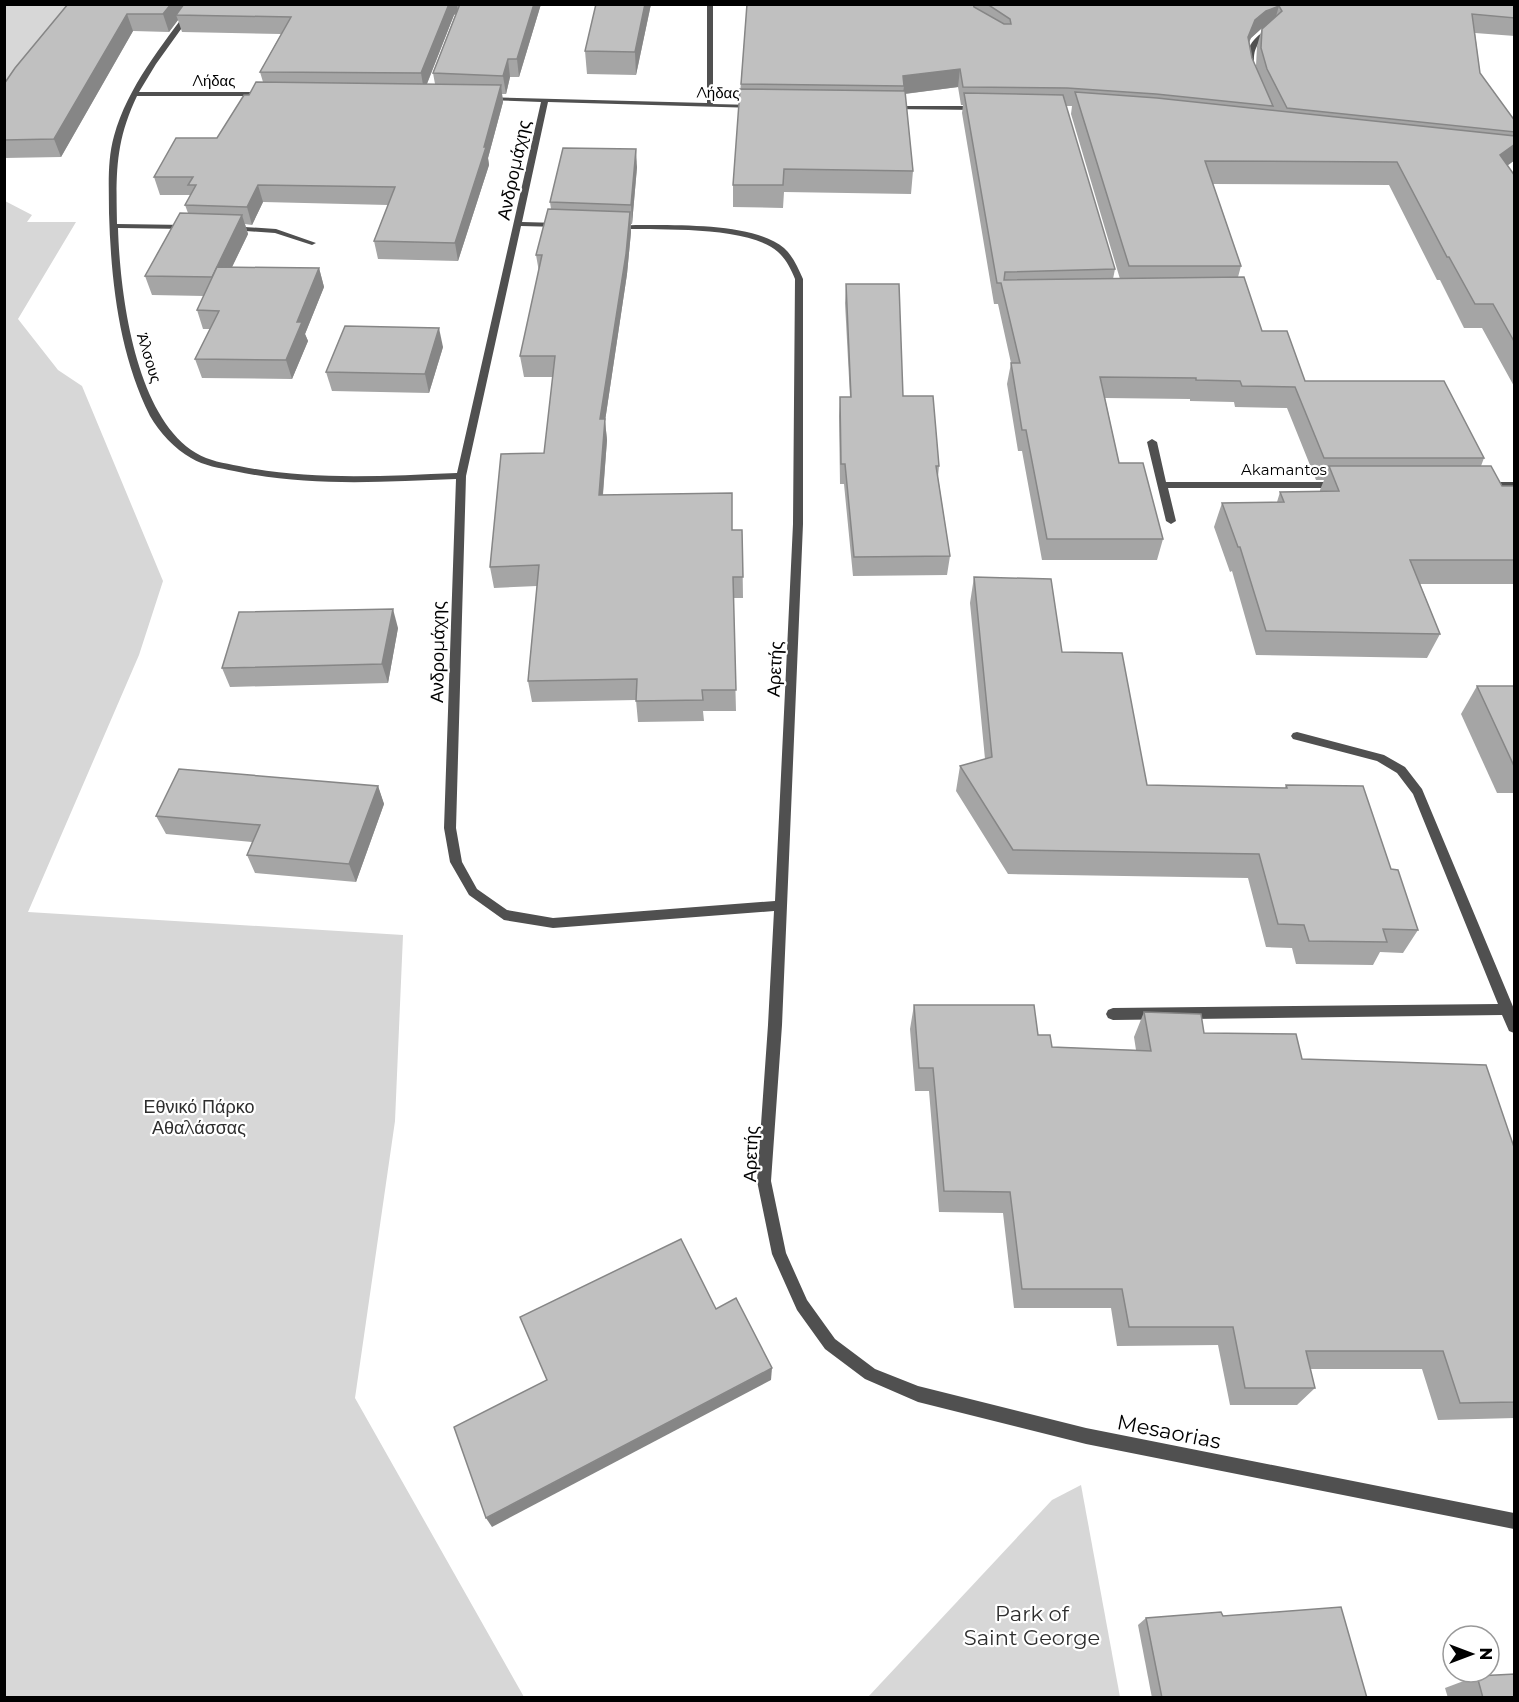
<svg xmlns="http://www.w3.org/2000/svg" width="1519" height="1702" font-family="Montserrat,sans-serif">
<style>
.green{fill:#d7d7d7}
.lines{fill:none;stroke-linecap:round;stroke-linejoin:round}
.street{fill:#505050;fill-rule:evenodd}
.wall{fill:#a5a5a5;fill-rule:evenodd}
.shaded-wall{fill:#868686}
.building{fill:#c0c0c0;stroke:#868686;stroke-width:1.5}
.labels{text-anchor:middle;stroke-width:4.5;stroke-linejoin:round;paint-order:stroke}
.far-street-label{font-size:15px;fill:#000;stroke:#fff}
.street-label{font-size:18px;fill:#000;stroke:#fff}
.park-label{font-size:18px;fill:#2e2e2e;stroke:#fff}
.near-street-label{font-size:21px;fill:#000;stroke:#fff}
.near-park-label{font-size:21px;fill:#2e2e2e;stroke:#fff}
</style>
<rect width="100%" height="100%" fill="#fff"/>
<g class="green">
<polygon points="4,5 86,5 4,97"/>
<polygon points="5,201 32,215 27,222 76,222 18,319 58,370 82,386 163,581 139,655 28,912 403,935 395,1121 355,1398 524,1697 534,1697 5,1697"/>
<polygon points="1081,1485 1120,1697 868,1697 1052,1500"/>
</g>
<g class="lines">
<g class="street">
<path d="M192 4H199L156 64 139 92H265L268 94 265 96H137C115 142 116 174 117 224L187 225 191 227 187 229 118 228C120 294 135 416 196 453 209 461 224 463 239 466 311 481 384 476 457 473L541 102 486 100 483 98 484 97 707 103V4H713V104L754 105 757 107 756 108 548 102 522 222 559 223 563 225 559 227 521 226 466 476 456 828 462 862 477 889 507 910 553 918 775 901 793 524 795 279C791 269 786 259 778 252 748 225 656 230 616 229L612 227 616 225C658 226 751 220 784 248 793 256 798 268 803 279V524L782 1025 771 1181 786 1253 807 1300 835 1339 875 1369 918 1386 1086 1428 1514 1513V1529L1086 1444 918 1402 865 1379 825 1349 797 1310 772 1254 757 1181 768 1025 774 911 553 928 504 920 469 895 450 862 444 828 456 479C382 482 308 487 234 471 220 468 204 466 191 458 175 449 159 432 150 416 119 354 111 281 109 213 109 187 107 161 114 136 128 86 162 46 192 4Z"/>
<path d="M1271 26 1276 27C1264 38 1253 43 1254 62L1249 63C1244 45 1257 36 1271 26Z"/>
<polygon points="891,106 979,106 982,108 979,110 889,109 888,108"/>
<polygon points="229,226 276,229 316,243 312,245 275,233 232,230 229,230"/>
<polygon points="1152,439 1157,442 1166,482 1336,482 1341,485 1336,488 1168,488 1176,521 1171,524 1166,521 1147,442"/>
<polygon points="1486,482 1514,482 1514,488 1483,487 1481,485"/>
<polygon points="1297,732 1384,755 1405,767 1422,789 1514,1009 1514,1033 1509,1031 1502,1015 1113,1020 1108,1018 1106,1014 1108,1010 1113,1008 1498,1004 1413,794 1397,773 1377,761 1293,739 1291,736 1293,733"/>
</g>
</g>
<g class="wall">
<path d="M68 4H541L519 77H510L506 94H502L503 102 488 158 489 165 458 261 378 259 374 241 388 205 263 202 252 225 245 224 248 234 232 267 319 268 324 287 305 334 308 341 292 379 202 378 195 359 210 329H203L197 310 204 296 152 295 145 276 188 213 185 205 191 195H160L154 177 217 138 249 95 263 82 260 72 281 34 182 32 178 20 169 32 133 31 61 157 4 158V84ZM456 13 433 73 435 84H427L454 15Z"/>
<polygon points="651,4 636,75 587,74 585,51"/>
<path d="M747 4H1515V36L1475 33 1480 73 1515 121V160L1507 165 1515 176V388L1482 328H1464L1440 280H1437L1389 185 1213 184 1241 266 1238 277 1262 331 1305 381 1484 458 1481 466 1502 486H1515V584H1420L1440 634 1427 658 1256 655 1232 571 1230 572 1214 527 1222 503 1277 502 1280 492H1320V490L1324 480H1316L1287 408 1235 407 1234 402 1190 401V399L1105 398 1119 463 1163 539 1157 560H1042L1022 451H1018L1007 384 1011 363 998 304H994L962 113 963 105H961L958 87 905 94 913 171 911 194 784 192 783 208 733 207V185ZM1262 28 1257 46 1256 66 1258 72 1252 58 1249 41 1251 38ZM1066 106H1072L1071 114 1120 279H1113L1115 269Z"/>
<polygon points="637,167 632,224 631,224 631,232 627,274 605,421 607,440 603,495 732,530 742,530 743,598 733,598 736,711 703,711 704,721 638,722 636,700 532,702 528,681 537,586 494,588 490,567 544,453 553,377 524,377 520,356 539,272 536,255 551,209 550,202"/>
<polygon points="846,284 939,466 938,477 950,556 947,575 853,576 844,484 840,484 839,416 840,397 850,397 845,303"/>
<polygon points="443,347 429,393 332,391 326,372"/>
<polygon points="974,577 1062,652 1147,785 1285,788 1286,785 1391,869 1418,930 1403,953 1380,952 1373,965 1296,964 1292,948 1266,947 1248,878 1008,874 956,791 960,766 985,759 970,603"/>
<polygon points="398,628 388,683 230,687 222,668"/>
<polygon points="1477,686 1515,686 1515,793 1497,793 1461,714"/>
<polygon points="378,786 384,804 356,882 255,873 247,855 252,842 166,834 156,816"/>
<polygon points="914,1005 1038,1035 1052,1047 1136,1050 1134,1037 1144,1012 1204,1033 1302,1059 1515,1150 1515,1418 1438,1420 1422,1369 1310,1369 1315,1388 1297,1405 1230,1405 1218,1345 1117,1346 1111,1308 1014,1308 1003,1213 939,1212 929,1091 915,1091 910,1029"/>
<polygon points="1223,1616 1367,1698 1152,1698 1138,1625 1146,1618"/>
<polygon points="1477,1676 1515,1698 1448,1698 1445,1688"/>
</g>
<g class="shaded-wall">
<polygon points="171,4 190,4 176,15 178,20 169,32 163,14"/>
<polygon points="449,4 457,4 458,12 454,15 424,91 421,73"/>
<polygon points="534,4 541,4 519,77 517,59"/>
<polygon points="645,4 651,4 636,75 635,52"/>
<polygon points="1279,6 1274,23 1261,29 1251,38 1244,55 1248,37 1255,20 1266,11"/>
<polygon points="127,14 133,31 61,157 54,139"/>
<polygon points="508,59 510,77 506,94 503,76"/>
<polygon points="960,69 958,87 903,94 904,86 903,76"/>
<polygon points="501,85 503,102 488,158 489,165 458,261 455,243"/>
<polygon points="1515,144 1515,160 1491,178 1500,155"/>
<polygon points="636,149 637,167 632,224 631,205"/>
<polygon points="258,185 263,202 252,225 247,207"/>
<polygon points="630,212 631,232 627,274 605,421 607,440 601,517 599,495 600,419"/>
<polygon points="242,215 248,234 218,296 212,277"/>
<polygon points="319,268 324,287 305,334 308,341 292,379 286,360 297,322"/>
<polygon points="439,328 443,347 429,393 425,374"/>
<polygon points="393,609 398,628 388,683 382,664"/>
<polygon points="378,786 384,804 356,882 349,864"/>
<polygon points="772,1368 771,1380 492,1527 486,1518"/>
</g>
<g class="building">
<polygon points="68,4 171,4 163,14 127,14 54,139 4,140 4,84 15,68"/>
<polygon points="184,4 449,4 421,73 260,72 291,17 176,15"/>
<polygon points="460,4 534,4 517,59 508,59 503,76 433,73"/>
<polygon points="596,4 645,4 635,52 585,51"/>
<polygon points="747,4 973,4 974,7 1004,24 1011,24 1010,19 987,4 1515,4 1515,18 1472,14 1480,73 1515,121 1515,132 1287,108 1267,69 1261,48 1262,29 1282,11 1279,6 1266,11 1255,20 1248,37 1252,58 1273,106 1156,94 1067,88 963,87 960,69 903,76 904,86 741,84"/>
<polygon points="256,82 501,85 484,147 486,147 455,243 374,241 395,187 258,185 247,207 185,205 196,185 188,185 193,177 154,177 176,138 217,138 244,95 249,95"/>
<polygon points="740,89 905,91 913,171 784,169 783,185 733,185"/>
<polygon points="1075,92 1157,98 1515,136 1515,144 1500,155 1515,176 1515,343 1493,304 1475,304 1449,257 1447,257 1397,162 1205,161 1241,266 1129,266"/>
<polygon points="964,93 1063,95 1115,269 1005,272 1004,280 1244,277 1262,331 1287,331 1305,381 1444,381 1484,458 1324,458 1295,387 1242,386 1240,381 1196,380 1196,378 1100,377 1119,463 1143,463 1163,539 1047,539 1026,430 1022,430 1011,363 1020,363 1001,283 997,283"/>
<polygon points="563,148 636,149 631,205 550,202"/>
<polygon points="548,209 630,212 626,254 600,419 605,419 599,495 732,493 732,530 742,530 743,577 733,577 736,690 702,690 703,700 636,701 637,679 528,681 539,565 490,567 501,454 544,453 555,356 520,356 542,255 536,255"/>
<polygon points="180,213 242,215 212,277 145,276"/>
<polygon points="217,267 319,268 297,322 302,322 286,360 195,359 219,311 197,310"/>
<polygon points="846,284 899,284 903,396 933,396 939,466 936,466 950,556 854,557 845,464 841,464 840,397 851,397"/>
<polygon points="345,326 439,328 425,374 326,372"/>
<polygon points="1329,466 1491,466 1502,486 1515,486 1515,560 1410,560 1440,634 1266,631 1240,547 1238,547 1222,503 1284,502 1280,492 1339,491"/>
<polygon points="974,577 1051,579 1062,652 1122,653 1147,785 1287,788 1286,785 1363,786 1391,869 1398,870 1418,930 1383,929 1387,942 1309,941 1304,925 1278,924 1259,854 1013,850 960,766 992,757"/>
<polygon points="393,609 382,664 222,668 239,612"/>
<polygon points="1477,686 1515,686 1515,766 1514,766"/>
<polygon points="179,769 378,786 349,864 247,855 260,825 156,816"/>
<polygon points="914,1005 1034,1005 1038,1035 1050,1035 1052,1047 1151,1051 1144,1012 1201,1014 1204,1033 1296,1034 1302,1059 1486,1065 1515,1150 1515,1402 1460,1403 1443,1351 1306,1351 1315,1388 1245,1388 1233,1327 1129,1327 1122,1289 1022,1289 1010,1192 944,1191 933,1068 919,1068"/>
<polygon points="681,1239 716,1309 736,1298 772,1368 486,1518 454,1427 547,1380 520,1317"/>
<polygon points="1341,1607 1367,1698 1162,1698 1146,1618 1221,1612 1223,1616"/>
<polygon points="1515,1674 1515,1698 1483,1698 1477,1676"/>
</g>
<g class="labels">
<g class="far-street-label">
<text x="214" y="86">Λήδας</text>
<text transform="translate(718 93) rotate(1)" y="5">Λήδας</text>
<text transform="translate(149 358) rotate(73)" y="5">Άλσους</text>
<text x="1284" y="475">Akamantos</text>
</g>
<g class="street-label">
<text transform="translate(514 170) rotate(-78)" y="6">Ανδρομάχης</text>
<text transform="translate(438 652) rotate(-89)" y="6">Ανδρομάχης</text>
<text transform="translate(775 669) rotate(-87)" y="6">Αρετής</text>
<text transform="translate(751 1154) rotate(-88)" y="6">Αρετής</text>
</g>
<g class="park-label">
<text x="199" y="1113">Εθνικό Πάρκο<tspan x="199" dy="21">Αθαλάσσας</tspan></text>
</g>
<g class="near-street-label">
<text transform="translate(1169 1432) rotate(11)" y="7">Mesaorias</text>
</g>
<g class="near-park-label">
<text x="1032" y="1621">Park of<tspan x="1032" dy="24">Saint George</tspan></text>
</g>
</g>
<rect width="1519" height="1702" fill="none" stroke="#000000" stroke-width="12"/>
<g transform="translate(1471 1654) rotate(90)"><circle r="28" fill="#ffffff" stroke="#999999" stroke-width="1.5"/>
<path d="M0-4.5L10 22L0 15L-10 22Z" fill="#000000"/>
<text y="-9" font-size="16" font-weight="bold" text-anchor="middle" fill="#000000">N</text>
</g>
</svg>
